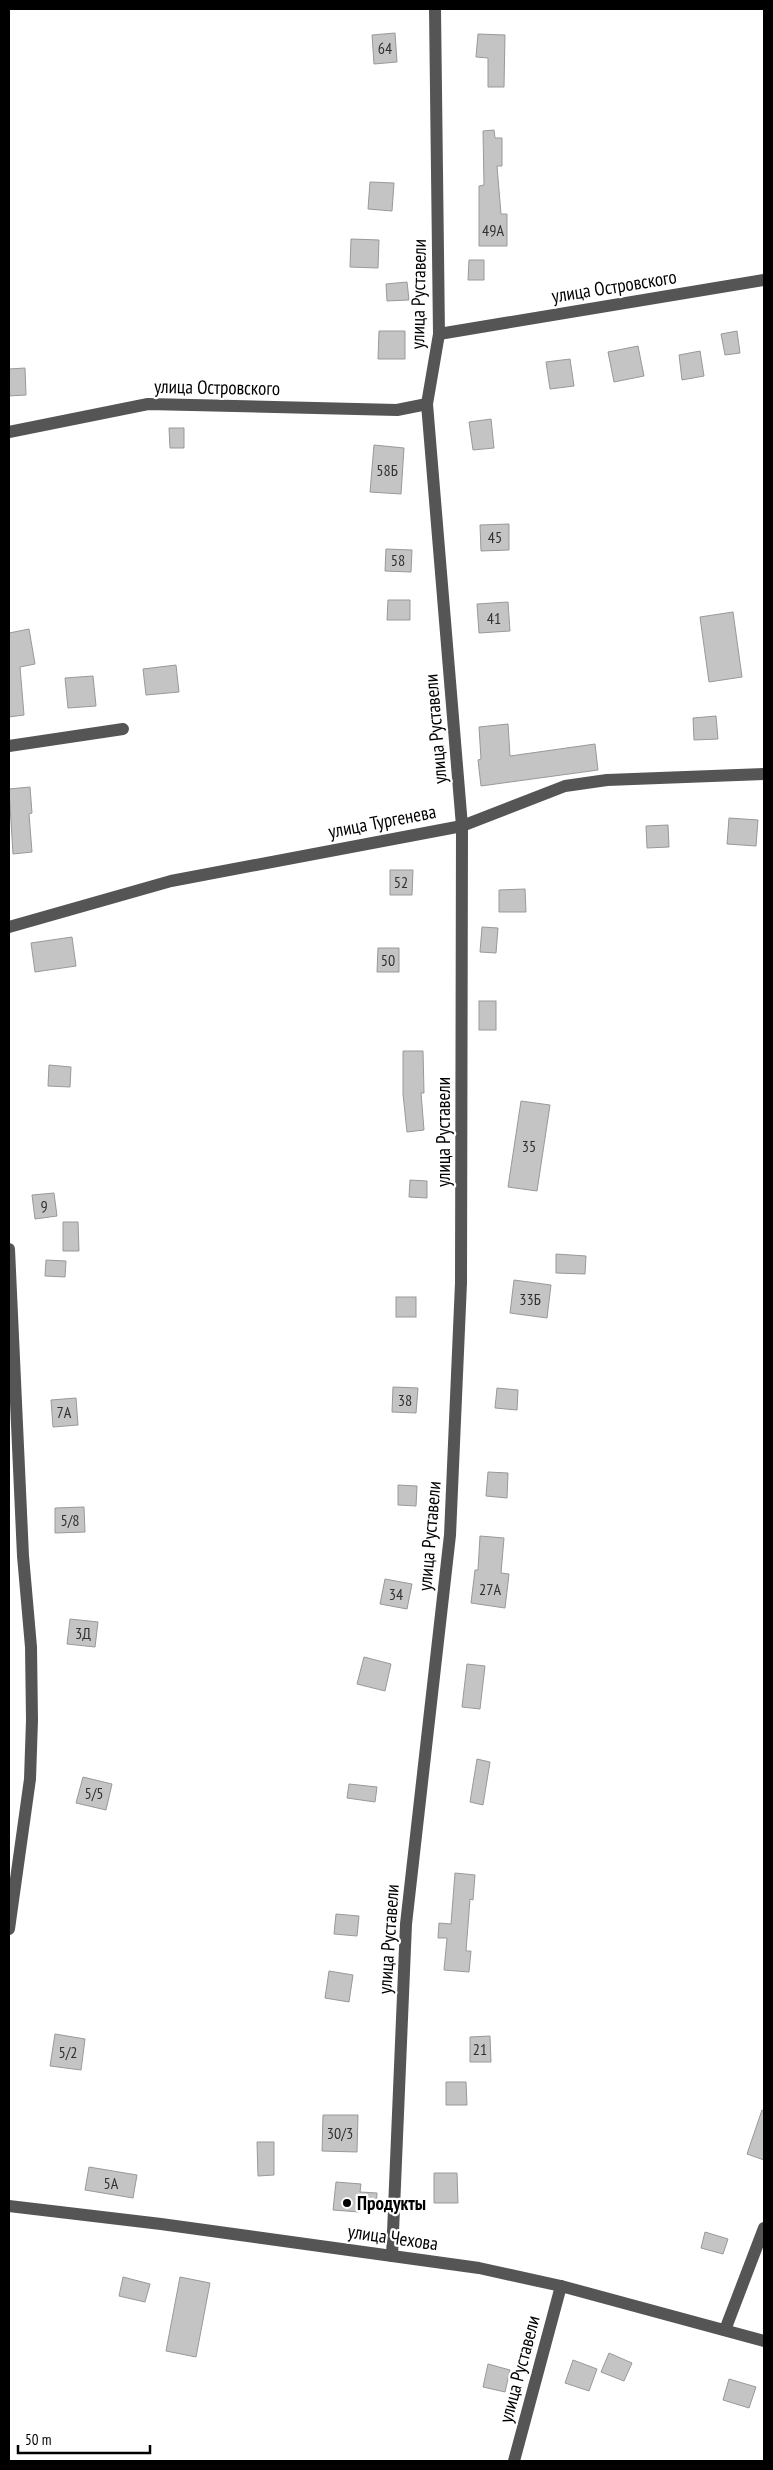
<svg xmlns="http://www.w3.org/2000/svg" width="773" height="2470" font-family="'PT Sans Narrow',sans-serif">
<style>
.building{fill:#c4c4c4;stroke:#999}
.lines{fill:none;stroke-linecap:round;stroke-linejoin:round}
.minor{stroke:#555;stroke-width:12}
.poi-dot{fill:#000;stroke:#fff;stroke-width:2}
.labels{text-anchor:middle;stroke-width:4.5;stroke-linejoin:round;paint-order:stroke}
.number-label{font-size:16px;fill:#313131}
.street-label{font-size:19px;fill:#000;stroke:#fff}
.poi-label{font-size:19px;font-weight:bold;fill:#000;stroke:#fff;text-anchor:start}
</style>
<rect width="100%" height="100%" fill="#fff"/>
<g class="building">
<polygon points="395,33 397,62 374,64 372,35"/>
<polygon points="478,34 505,35 504,87 488,87 488,58 476,57"/>
<polygon points="494,130 495,138 502,138 502,166 497,166 501,214 507,214 507,246 479,246 479,186 484,185 483,131"/>
<polygon points="370,182 394,183 392,211 368,209"/>
<polygon points="351,239 379,240 378,268 350,267"/>
<polygon points="469,260 484,260 484,280 468,280"/>
<polygon points="407,282 409,300 387,301 386,284"/>
<polygon points="379,331 405,331 405,359 378,359"/>
<polygon points="737,331 740,353 725,355 721,334"/>
<polygon points="638,346 644,376 614,382 608,352"/>
<polygon points="700,351 704,376 682,380 679,355"/>
<polygon points="570,359 574,386 550,389 546,362"/>
<polygon points="25,368 26,395 9,396 9,369"/>
<polygon points="491,419 494,448 473,450 469,422"/>
<polygon points="169,428 184,428 184,448 170,448"/>
<polygon points="374,445 404,448 401,494 370,492"/>
<polygon points="509,524 509,550 481,551 480,525"/>
<polygon points="386,549 412,550 411,572 385,571"/>
<polygon points="388,600 410,600 410,620 387,620"/>
<polygon points="508,602 510,631 479,633 477,604"/>
<polygon points="733,612 742,677 709,682 700,617"/>
<polygon points="29,629 35,664 20,667 24,715 9,717 9,633"/>
<polygon points="176,665 179,692 146,695 143,669"/>
<polygon points="93,676 96,706 68,708 65,678"/>
<polygon points="716,716 718,739 694,740 693,718"/>
<polygon points="508,724 510,756 595,744 598,770 481,786 478,760 481,759 479,727"/>
<polygon points="30,787 32,813 29,814 32,852 13,854 9,789"/>
<polygon points="729,818 758,820 756,846 727,844"/>
<polygon points="668,825 669,847 647,848 646,826"/>
<polygon points="390,870 413,870 412,895 390,895"/>
<polygon points="525,889 526,912 499,912 499,890"/>
<polygon points="482,927 498,928 496,953 480,952"/>
<polygon points="72,937 76,966 35,972 31,943"/>
<polygon points="378,948 399,948 399,972 377,972"/>
<rect x="479" y="1001" width="17" height="29"/>
<polygon points="403,1051 423,1051 424,1093 421,1093 424,1130 407,1132 403,1094"/>
<polygon points="49,1065 71,1067 70,1087 48,1086"/>
<polygon points="521,1101 550,1105 537,1191 508,1187"/>
<polygon points="410,1180 427,1181 427,1198 409,1197"/>
<polygon points="54,1193 57,1216 35,1219 32,1195"/>
<polygon points="63,1222 78,1222 79,1251 63,1251"/>
<polygon points="556,1254 586,1256 585,1274 556,1273"/>
<polygon points="46,1260 66,1261 65,1277 45,1276"/>
<polygon points="514,1280 551,1285 547,1318 510,1313"/>
<rect x="396" y="1297" width="20" height="20"/>
<polygon points="393,1387 418,1388 416,1413 392,1412"/>
<polygon points="497,1388 518,1390 517,1410 495,1408"/>
<polygon points="76,1398 78,1425 53,1427 51,1400"/>
<polygon points="488,1472 508,1473 507,1498 486,1496"/>
<polygon points="398,1485 417,1486 416,1506 398,1505"/>
<polygon points="84,1507 85,1532 55,1533 55,1508"/>
<polygon points="480,1536 504,1538 501,1573 509,1574 505,1608 471,1603 475,1570 478,1570"/>
<polygon points="385,1579 412,1584 407,1609 380,1604"/>
<polygon points="70,1619 98,1622 95,1647 67,1644"/>
<polygon points="364,1657 391,1664 385,1691 357,1684"/>
<polygon points="467,1664 485,1666 480,1709 462,1707"/>
<polygon points="477,1759 490,1762 483,1805 470,1802"/>
<polygon points="83,1777 112,1784 106,1810 76,1803"/>
<polygon points="349,1784 377,1787 375,1802 347,1798"/>
<polygon points="455,1873 475,1875 473,1900 470,1899 466,1951 471,1951 469,1972 444,1970 447,1938 438,1938 439,1923 451,1924"/>
<polygon points="336,1914 359,1916 357,1936 334,1934"/>
<polygon points="329,1971 353,1975 349,2002 325,1998"/>
<polygon points="55,2034 85,2039 81,2070 50,2066"/>
<polygon points="490,2036 491,2062 470,2062 470,2037"/>
<polygon points="446,2082 466,2082 467,2105 446,2105"/>
<polygon points="762,2110 764,2111 764,2160 747,2154"/>
<polygon points="323,2115 358,2115 357,2152 322,2151"/>
<polygon points="257,2142 274,2142 274,2175 258,2176"/>
<polygon points="89,2167 137,2175 133,2198 85,2190"/>
<polygon points="434,2173 457,2173 458,2203 434,2203"/>
<polygon points="336,2182 361,2184 360,2192 377,2193 376,2207 359,2206 359,2212 333,2210"/>
<polygon points="705,2232 728,2239 723,2254 701,2248"/>
<polygon points="123,2277 150,2284 145,2302 119,2296"/>
<polygon points="180,2277 210,2283 196,2357 166,2351"/>
<polygon points="609,2353 632,2363 624,2381 601,2372"/>
<polygon points="573,2360 597,2369 589,2391 565,2383"/>
<polygon points="488,2364 510,2370 505,2392 483,2387"/>
<polygon points="729,2379 756,2387 749,2408 723,2400"/>
</g>
<g class="lines">
<g class="minor">
<polyline points="439,334 764,280"/>
<polyline points="9,432 148,404 397,410 427,404"/>
<polyline points="9,746 123,729"/>
<polyline points="9,927 171,881 462,826 565,786 607,780 764,774"/>
<polyline points="9,1249 23,1556 31,1647 32,1720 30,1779 9,1929"/>
<polyline points="9,2206 161,2224 479,2268 561,2286 764,2341"/>
<polyline points="392,2256 406,1924 450,1535 461,1283 462,826 427,404 439,334 435,9"/>
<polyline points="725,2330 764,2228"/>
<polyline points="514,2461 561,2286"/>
</g>
</g>
<circle class="poi-dot" cx="347" cy="2203" r="5"/>
<g class="labels">
<g class="number-label">
<text x="385" y="54">64</text>
<text x="493" y="236">49А</text>
<text x="387" y="476">58Б</text>
<text x="495" y="543">45</text>
<text x="398" y="566">58</text>
<text x="494" y="624">41</text>
<text x="401" y="888">52</text>
<text x="388" y="966">50</text>
<text x="529" y="1152">35</text>
<text x="44" y="1212">9</text>
<text x="530" y="1305">33Б</text>
<text x="405" y="1406">38</text>
<text x="64" y="1418">7А</text>
<text x="70" y="1526">5/8</text>
<text x="490" y="1595">27А</text>
<text x="396" y="1600">34</text>
<text x="83" y="1639">3Д</text>
<text x="94" y="1799">5/5</text>
<text x="480" y="2055">21</text>
<text x="68" y="2058">5/2</text>
<text x="340" y="2139">30/3</text>
<text x="111" y="2189">5А</text>
</g>
<g class="street-label">
<text transform="translate(614 286) rotate(-9)" y="7">улица Островского</text>
<text transform="translate(418 294) rotate(-89)" y="7">улица Руставели</text>
<text transform="translate(217 387) rotate(1)" y="7">улица Островского</text>
<text transform="translate(435 729) rotate(-95)" y="7">улица Руставели</text>
<text transform="translate(382 821) rotate(-11)" y="7">улица Тургенева</text>
<text transform="translate(443 1132) rotate(-90)" y="7">улица Руставели</text>
<text transform="translate(429 1536) rotate(-85)" y="7">улица Руставели</text>
<text transform="translate(388 1939) rotate(-86)" y="7">улица Руставели</text>
<text transform="translate(393 2237) rotate(8)" y="7">улица Чехова</text>
<text transform="translate(519 2369) rotate(-75)" y="7">улица Руставели</text>
</g>
<g class="poi-label">
<text x="357" y="2210">Продукты</text>
</g>
</g>
<rect width="773" height="2470" fill="none" stroke="#000000" stroke-width="20"/>
<path d="M18 2445v8h132v-8" fill="none" stroke="#000000" stroke-width="2.5"/>
<text x="25" y="2445" font-size="15" fill="#000000" stroke="#ffffff" stroke-width="4" paint-order="stroke">50 m</text>
</svg>
